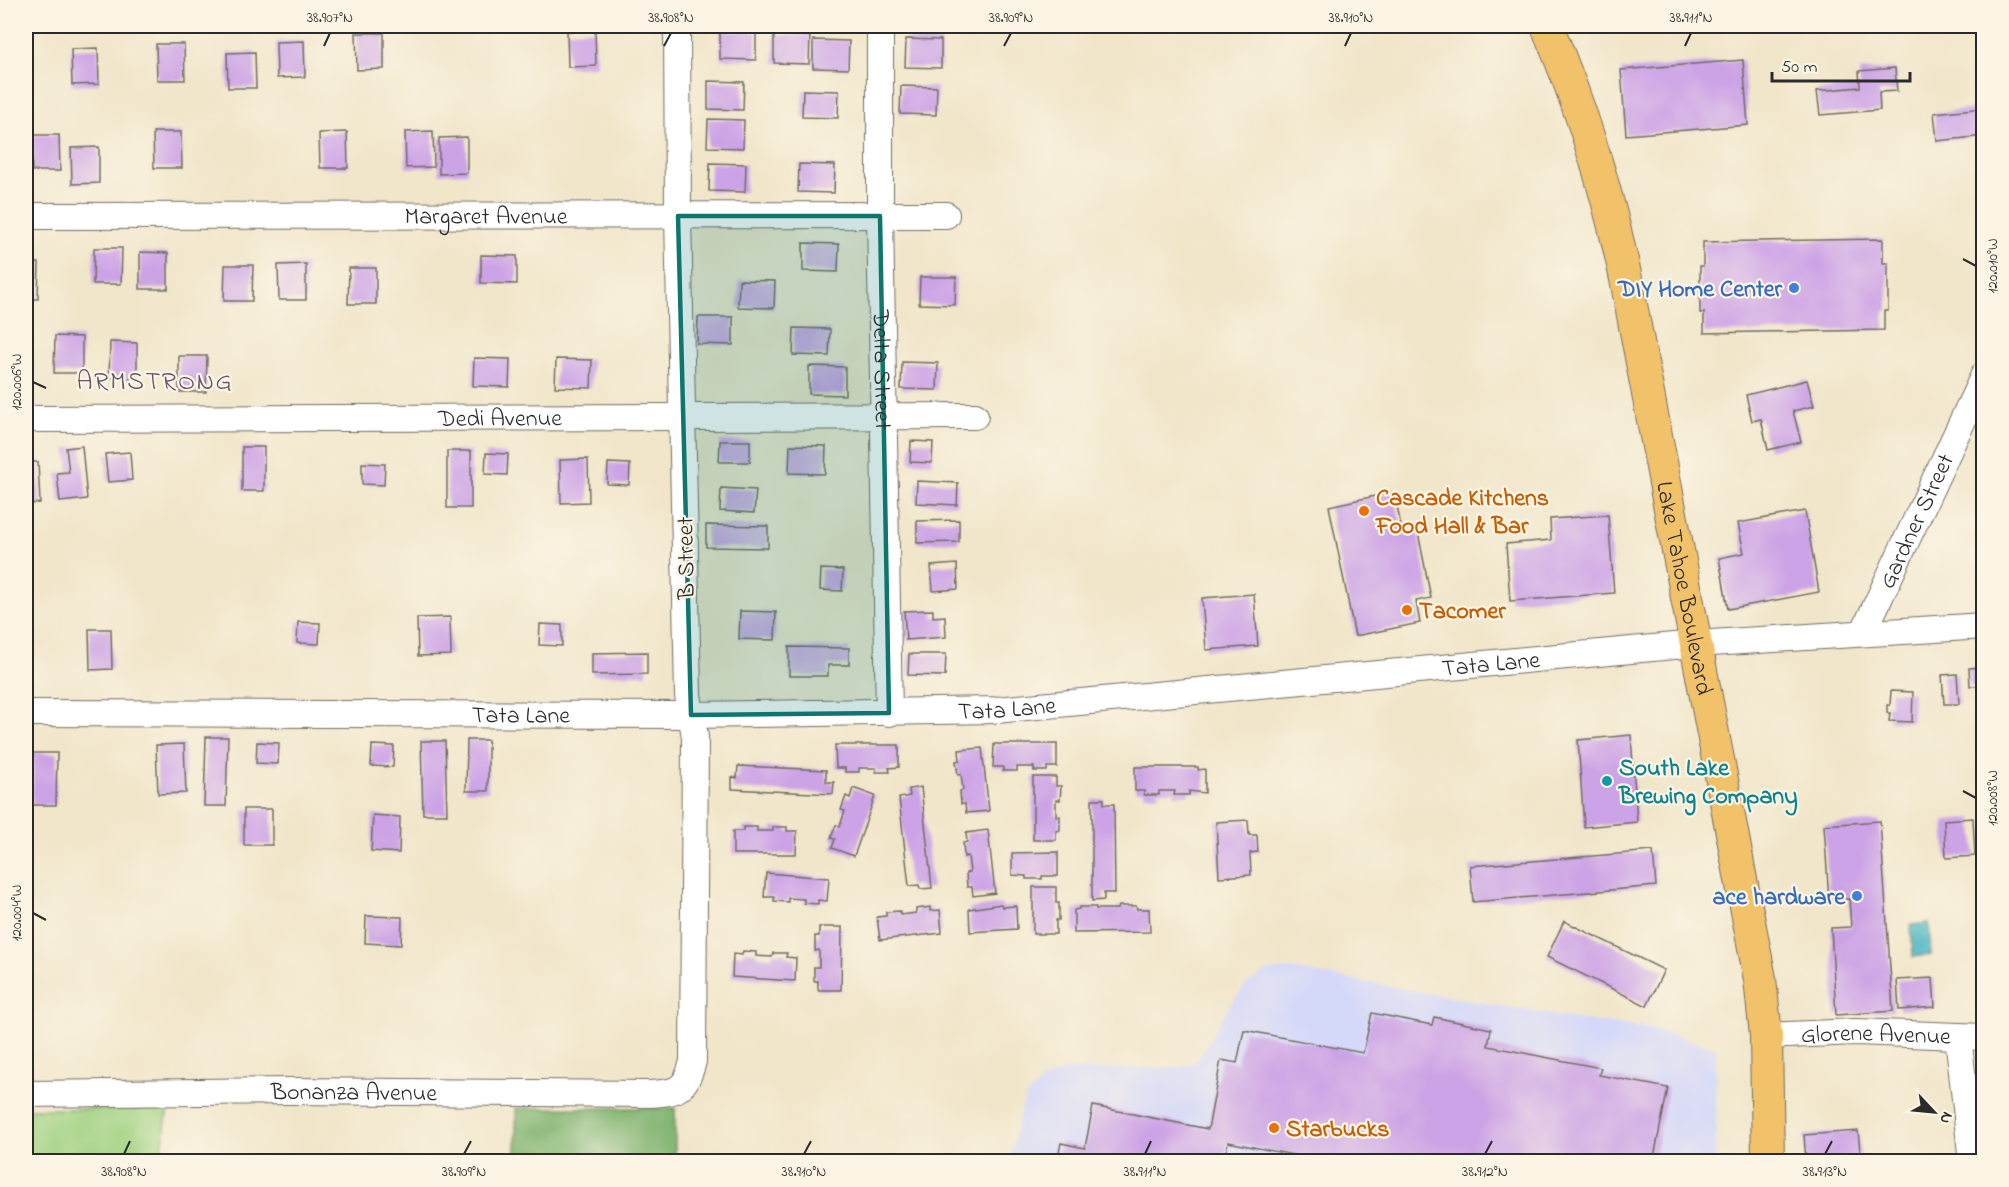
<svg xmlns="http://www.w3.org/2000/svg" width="2009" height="1187" font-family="'Indie Flower',sans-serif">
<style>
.built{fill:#d4d8f9}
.green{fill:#9fd180;stroke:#657e56;stroke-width:1.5}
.forest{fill:#7fb36e;stroke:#556f4c;stroke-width:1.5}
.water{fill:#46b5c0;stroke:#387076;stroke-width:1.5}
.building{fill:#cca3e6}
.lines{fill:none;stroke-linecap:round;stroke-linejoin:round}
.minor-casing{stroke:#706c63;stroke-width:28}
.major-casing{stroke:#706c63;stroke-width:34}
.minor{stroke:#fff;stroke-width:26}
.major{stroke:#f2c26a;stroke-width:32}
.marked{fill:#0f766e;fill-opacity:0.2;stroke:#0f766e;stroke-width:4.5;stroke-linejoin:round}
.ticks{fill:none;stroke:#2b2b2b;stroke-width:2}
.shop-dot{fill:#3f7fe0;stroke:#fcf5e5;stroke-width:2}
.food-dot{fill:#e8710a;stroke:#fcf5e5;stroke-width:2}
.culture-dot{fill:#0f9aa8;stroke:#fcf5e5;stroke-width:2}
.labels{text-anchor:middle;stroke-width:4.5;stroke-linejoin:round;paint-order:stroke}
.street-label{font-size:24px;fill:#2b2b2b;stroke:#fcf5e5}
.shop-label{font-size:24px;font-weight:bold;fill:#366cbe;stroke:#fcf5e5;text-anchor:end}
.food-label{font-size:24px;font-weight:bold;fill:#c56008;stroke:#fcf5e5;text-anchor:start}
.culture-label{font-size:24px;font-weight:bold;fill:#0d838f;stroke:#fcf5e5;text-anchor:start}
.neighbourhood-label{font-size:26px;letter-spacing:1.5px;fill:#63556c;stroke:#fcf5e5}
.neatline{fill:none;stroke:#2b2b2b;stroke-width:2}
.ticks-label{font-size:15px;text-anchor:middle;fill:#2b2b2b}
</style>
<rect width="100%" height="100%" fill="#fcf5e5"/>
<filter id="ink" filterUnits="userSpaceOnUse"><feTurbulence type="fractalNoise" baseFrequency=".0167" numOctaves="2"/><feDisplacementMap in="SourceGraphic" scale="12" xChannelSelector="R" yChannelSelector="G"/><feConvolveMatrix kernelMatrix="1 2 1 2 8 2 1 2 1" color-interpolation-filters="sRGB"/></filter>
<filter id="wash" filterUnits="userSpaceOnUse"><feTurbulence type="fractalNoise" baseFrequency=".008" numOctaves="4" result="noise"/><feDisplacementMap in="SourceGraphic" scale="24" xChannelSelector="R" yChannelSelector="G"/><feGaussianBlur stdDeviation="1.35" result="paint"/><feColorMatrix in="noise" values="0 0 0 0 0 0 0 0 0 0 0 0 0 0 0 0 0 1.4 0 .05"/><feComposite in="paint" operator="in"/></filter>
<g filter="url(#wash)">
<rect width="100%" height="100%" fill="#f1e6ca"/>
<polygon class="built" points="1291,969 1575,1019 1653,1029 1716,1048 1716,1161 1010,1162 1016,1129 1025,1098 1041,1081 1064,1070 1179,1067 1193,1063 1202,1054 1230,1004 1248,983 1268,971"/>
<polygon class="green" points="26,1109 168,1109 160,1161 26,1161"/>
<rect class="forest" x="516" y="1108" width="159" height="53"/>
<polygon class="water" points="1929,923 1931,955 1913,957 1911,925"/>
<g id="blocks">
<g class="building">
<polygon points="595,30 596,66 568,67 567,31"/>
<polygon points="720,31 756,32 756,60 720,59"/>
<polygon points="356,33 384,33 384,69 357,70"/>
<polygon points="774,35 810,36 809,64 774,63"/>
<polygon points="906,39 941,40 941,68 905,67"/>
<polygon points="813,40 849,41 848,69 813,68"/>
<polygon points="304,41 305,77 277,78 276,42"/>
<polygon points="156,44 184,44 185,80 157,80"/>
<polygon points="98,48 99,84 72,85 71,49"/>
<polygon points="255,52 256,88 228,88 227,53"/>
<polygon points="1743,60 1748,125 1626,135 1621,70"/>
<polygon points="1895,68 1897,91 1879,92 1880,110 1820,115 1817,91 1860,87 1859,71"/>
<polygon points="708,81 744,82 743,110 708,109"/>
<polygon points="901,86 937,87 936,115 900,114"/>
<polygon points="803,90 839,91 838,118 802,117"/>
<polygon points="1984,108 1984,136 1937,141 1934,113"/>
<polygon points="708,119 744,120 743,148 707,147"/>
<polygon points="433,131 434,167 406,168 405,132"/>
<polygon points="153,132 181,132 182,168 154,168"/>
<polygon points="347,132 348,168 320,168 319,133"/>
<polygon points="31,135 59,135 60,171 32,171"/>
<polygon points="467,137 467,173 439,174 439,138"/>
<polygon points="99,147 99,183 72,184 71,148"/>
<polygon points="710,163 746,164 745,192 709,191"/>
<polygon points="799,164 835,165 834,193 798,192"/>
<polygon points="1883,239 1883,263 1888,263 1888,311 1884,311 1884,330 1704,333 1704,313 1700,313 1700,266 1703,266 1703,242"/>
<polygon points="803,243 839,244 838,272 803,271"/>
<polygon points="94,248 122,248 121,284 93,284"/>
<polygon points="140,252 168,253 168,289 140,289"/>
<polygon points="481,255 517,256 517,284 481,283"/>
<polygon points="26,263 39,263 38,299 26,299"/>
<polygon points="306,264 306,300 279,300 278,265"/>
<polygon points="225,265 253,265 252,301 224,301"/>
<polygon points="349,268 376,268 376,304 348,304"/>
<polygon points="920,277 956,277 955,305 919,304"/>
<polygon points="739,280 775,281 774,308 738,307"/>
<polygon points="698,317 733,317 733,345 697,344"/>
<polygon points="794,328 830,329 829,356 793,355"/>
<polygon points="55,336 82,337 82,373 54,373"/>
<polygon points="110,342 137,343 137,379 109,378"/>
<polygon points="179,356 207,356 206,392 179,392"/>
<polygon points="474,358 510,359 509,387 473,386"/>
<polygon points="556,359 592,360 591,388 555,387"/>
<polygon points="902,362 938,363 937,390 901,389"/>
<polygon points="809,366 845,367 845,395 809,394"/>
<polygon points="1807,380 1814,406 1793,411 1801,442 1768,450 1761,419 1752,421 1746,395"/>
<polygon points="720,441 750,441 750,462 719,462"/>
<polygon points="911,441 933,442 932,463 910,462"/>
<polygon points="790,445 826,446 825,474 789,473"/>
<polygon points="82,446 87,499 60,502 57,473 69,472 66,448"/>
<rect x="242" y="447" width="22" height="44"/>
<rect x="447" y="451" width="24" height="57"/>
<polygon points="130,452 132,480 108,482 105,454"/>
<polygon points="486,453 508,454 507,475 485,474"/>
<polygon points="588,459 589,502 561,503 560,460"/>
<polygon points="26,462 38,462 40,503 26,504"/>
<polygon points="362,463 385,464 384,485 362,484"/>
<polygon points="608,463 630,464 629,485 607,484"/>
<polygon points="917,481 958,483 957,505 916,503"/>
<polygon points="721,488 756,490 754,513 720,511"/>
<polygon points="1394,492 1403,535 1418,532 1431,598 1416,601 1420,623 1355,636 1329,506"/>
<polygon points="1805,511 1819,592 1728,609 1719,558 1744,553 1738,523"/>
<polygon points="1608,515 1614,593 1510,601 1506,544 1551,540 1550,519"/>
<polygon points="959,520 959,542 917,543 917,521"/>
<polygon points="706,525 768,526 768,548 706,547"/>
<polygon points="957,564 958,589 933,591 931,566"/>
<polygon points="821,569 843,570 842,591 820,590"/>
<polygon points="1254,594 1258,646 1206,650 1202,598"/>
<polygon points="933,610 933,617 945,616 946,637 906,640 904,611"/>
<polygon points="740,611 776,612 775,640 739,639"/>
<polygon points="450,617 451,655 418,656 417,618"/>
<polygon points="298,622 320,623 319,644 297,643"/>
<polygon points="540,624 562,625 562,646 539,645"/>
<polygon points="89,629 111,629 112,669 90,670"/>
<polygon points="789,647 849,648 849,665 828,665 828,676 789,676"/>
<polygon points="647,652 647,674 592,675 592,653"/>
<polygon points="909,654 946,654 945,676 908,675"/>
<polygon points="1984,667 1984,701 1981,702 1980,686 1970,686 1969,668"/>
<polygon points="1957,674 1959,704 1944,704 1942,675"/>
<polygon points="1891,691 1913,692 1912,722 1889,721 1890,713 1887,713 1887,705 1890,705"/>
<polygon points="1631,735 1637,822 1584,827 1578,740"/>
<polygon points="206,737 228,737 226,806 204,806"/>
<polygon points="467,740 488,740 488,791 466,791"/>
<polygon points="421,741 445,741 447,814 423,814"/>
<polygon points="257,742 279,743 278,764 256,763"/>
<polygon points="184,744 186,793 158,794 156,745"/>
<polygon points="994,744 1057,744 1057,767 1047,767 1047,771 1034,771 1034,767 1017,767 1017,771 1003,771 1003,767 993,767"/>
<polygon points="372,745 394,746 393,767 371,766"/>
<polygon points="835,745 899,745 899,767 889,768 890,772 876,772 876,768 859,768 859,772 845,772 845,768 836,768"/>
<polygon points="982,748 989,811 966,813 965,804 961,804 960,791 963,790 961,774 958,775 956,761 960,760 959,750"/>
<polygon points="33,753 57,753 56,805 32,805"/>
<polygon points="738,766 826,770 826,782 834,782 833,794 732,789 732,777 737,778"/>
<polygon points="1135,767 1198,767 1198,770 1205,769 1205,793 1189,791 1189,795 1174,795 1175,791 1159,791 1159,795 1144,795 1144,791 1135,791"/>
<polygon points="1033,777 1056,777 1056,786 1061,786 1060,800 1056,800 1056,816 1060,816 1060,830 1056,831 1056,840 1033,840"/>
<polygon points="921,787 932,888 920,889 919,885 909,886 899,798 910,796 909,789"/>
<polygon points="853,788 875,796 854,856 832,848 835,839 831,838 836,825 840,826 845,811 841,810 846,796 850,798"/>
<polygon points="1092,799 1104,799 1104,804 1114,804 1115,893 1104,893 1104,900 1092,901"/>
<rect x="244" y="809" width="28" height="36"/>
<polygon points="373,815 400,817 399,853 371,851"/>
<polygon points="1973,818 1975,856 1946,858 1944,820"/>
<polygon points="1248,820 1249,835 1257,835 1258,852 1250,853 1251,875 1219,877 1216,822"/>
<polygon points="1880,821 1893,1011 1836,1015 1831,928 1851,927 1849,899 1829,900 1824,825"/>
<polygon points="743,827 757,827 757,831 773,831 773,827 787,827 787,831 797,831 796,854 733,854 733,831 743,831"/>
<polygon points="988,830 995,893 973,896 972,887 967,887 966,873 970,872 968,856 964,857 963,843 967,842 966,833"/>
<polygon points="1653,851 1656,886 1473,902 1470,866"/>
<polygon points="1058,852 1058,876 1042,876 1042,879 1026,879 1026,876 1012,875 1012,853"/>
<polygon points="766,873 829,878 827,901 818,900 818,904 804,903 804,899 788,898 788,902 774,901 774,897 764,897"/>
<polygon points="1033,887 1056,887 1056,903 1059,903 1059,920 1056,920 1056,934 1033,934"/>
<polygon points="1001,904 1002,907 1016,906 1017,929 970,932 969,909"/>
<polygon points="1119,906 1136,906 1137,909 1149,909 1150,932 1074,933 1074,910 1079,909 1079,907 1096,907 1096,909 1118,909"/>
<polygon points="930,907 930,911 940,910 942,933 880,940 877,917 886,916 886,912 900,911 900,915 916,913 916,909"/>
<polygon points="366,916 402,917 401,945 365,943"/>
<polygon points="1564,921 1664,970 1647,1006 1547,957"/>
<polygon points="819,927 842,927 841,990 818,990 818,981 814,981 814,967 819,967 819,950 815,951 815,936 819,936"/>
<polygon points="743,951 756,952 756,956 772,957 773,953 787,953 786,957 796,958 795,981 732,977 733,954 742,955"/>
<polygon points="1933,978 1935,1007 1899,1010 1897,980"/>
<polygon points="1372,1013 1432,1025 1434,1017 1491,1029 1488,1046 1601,1068 1599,1075 1668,1088 1653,1162 1328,1162 1228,1142 1224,1162 1057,1162 1061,1143 1085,1148 1093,1106 1208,1129 1221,1060 1237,1063 1244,1030 1363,1053"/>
<polygon points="1858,1131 1861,1162 1806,1162 1804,1135"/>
</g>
</g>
</g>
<g filter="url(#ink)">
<use href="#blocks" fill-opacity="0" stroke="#706c63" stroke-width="1.5"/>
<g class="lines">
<defs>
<g id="minor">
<path id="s1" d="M880 26V216L889 713"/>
<path id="s2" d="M26 216 946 215"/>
<path id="s3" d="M26 419 975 416"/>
<path id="s4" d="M1863 633 1984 375"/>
<path id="s5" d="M26 713 691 715 996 710 1695 644 1984 626"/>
<path id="s6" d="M1766 1036 1856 1032 1984 1037"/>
<polyline points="1958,1036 1972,1162"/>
<path id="s7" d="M26 1094 289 1091 649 1094C677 1093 686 1090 693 1061L695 737 688 695 678 216 677 26"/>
</g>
<g id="major">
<path id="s8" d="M1547 26C1582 109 1609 195 1627 284L1760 979 1766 1036 1768 1162"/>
</g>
</defs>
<use href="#minor" class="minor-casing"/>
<use href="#major" class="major-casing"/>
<use href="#minor" class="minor"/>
<use href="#major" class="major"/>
</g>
</g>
<path class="marked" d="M678 216H880L889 713 691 715Z"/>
<path class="ticks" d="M324 46 330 33M664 46 671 33M1004 46 1011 33M1345 46 1351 33M1685 46 1691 33M1963 259 1976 266M33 382 46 388M1963 791 1976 798M33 913 46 920M124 1154 130 1141M464 1154 471 1141M804 1154 811 1141M1145 1154 1151 1141M1485 1154 1492 1141M1825 1154 1832 1141"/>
<g class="shop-dot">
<circle cx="1794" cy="288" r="6"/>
<circle cx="1857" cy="896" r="6"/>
</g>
<g class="food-dot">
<circle cx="1364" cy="511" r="6"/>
<circle cx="1407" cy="610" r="6"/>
<circle cx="1274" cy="1128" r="6"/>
</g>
<circle class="culture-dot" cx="1607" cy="781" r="6"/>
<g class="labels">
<g class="street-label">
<text dy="8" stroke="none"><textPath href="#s2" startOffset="460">Margaret Avenue</textPath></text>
<text dy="8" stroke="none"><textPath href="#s1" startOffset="344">Delta Street</textPath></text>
<text dy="8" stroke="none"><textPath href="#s3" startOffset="474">Dedi Avenue</textPath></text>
<text dy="8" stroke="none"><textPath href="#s4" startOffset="124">Gardner Street</textPath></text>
<text transform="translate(685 558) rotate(-91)" y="8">B Street</text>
<text dy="8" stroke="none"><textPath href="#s8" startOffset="580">Lake Tahoe Boulevard</textPath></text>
<text dy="8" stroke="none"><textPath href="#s5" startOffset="1467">Tata Lane</textPath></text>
<text dy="8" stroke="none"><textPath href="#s5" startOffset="981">Tata Lane</textPath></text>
<text dy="8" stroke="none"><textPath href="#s5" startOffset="495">Tata Lane</textPath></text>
<text dy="8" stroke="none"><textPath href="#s6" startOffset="110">Glorene Avenue</textPath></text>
<text dy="8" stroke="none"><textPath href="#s7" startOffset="328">Bonanza Avenue</textPath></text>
</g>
<g class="shop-label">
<text x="1782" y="296">DIY Home Center</text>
<text x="1845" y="904">ace hardware</text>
</g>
<g class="food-label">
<text x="1376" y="505">Cascade Kitchens<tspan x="1376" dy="28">Food Hall &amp; Bar</tspan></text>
<text x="1419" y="618">Tacomer</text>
<text x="1286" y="1136">Starbucks</text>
</g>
<g class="culture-label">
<text x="1619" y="775">South Lake<tspan x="1619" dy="28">Brewing Company</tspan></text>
</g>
<g class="neighbourhood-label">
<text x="155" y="389">ARMSTRONG</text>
</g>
</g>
<rect width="2009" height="1187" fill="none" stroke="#fcf5e5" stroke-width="66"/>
<g transform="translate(1934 1112) rotate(116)" stroke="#fcf5e5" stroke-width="4.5" paint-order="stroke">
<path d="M0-4.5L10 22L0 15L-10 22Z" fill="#2b2b2b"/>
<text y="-9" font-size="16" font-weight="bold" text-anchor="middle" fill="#2b2b2b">N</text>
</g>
<path d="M1772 72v9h138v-9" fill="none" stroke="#2b2b2b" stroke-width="3"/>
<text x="1781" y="72" font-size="18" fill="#2b2b2b" stroke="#fcf5e5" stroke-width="4.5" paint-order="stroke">50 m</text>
<rect x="33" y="33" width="1943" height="1121" class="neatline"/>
<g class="ticks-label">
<text x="330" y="22">38.907°N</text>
<text x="671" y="22">38.908°N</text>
<text x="1011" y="22">38.909°N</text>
<text x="1351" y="22">38.910°N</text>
<text x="1691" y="22">38.911°N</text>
<text transform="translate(1992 266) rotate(-90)" y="5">120.010°W</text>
<text transform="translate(16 382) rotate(-90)" y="5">120.006°W</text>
<text transform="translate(1992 798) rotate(-90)" y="5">120.008°W</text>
<text transform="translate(16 913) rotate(-90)" y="5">120.004°W</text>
<text x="124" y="1176">38.908°N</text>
<text x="464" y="1176">38.909°N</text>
<text x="804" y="1176">38.910°N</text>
<text x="1145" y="1176">38.911°N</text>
<text x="1485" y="1176">38.912°N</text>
<text x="1825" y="1176">38.913°N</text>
</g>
</svg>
